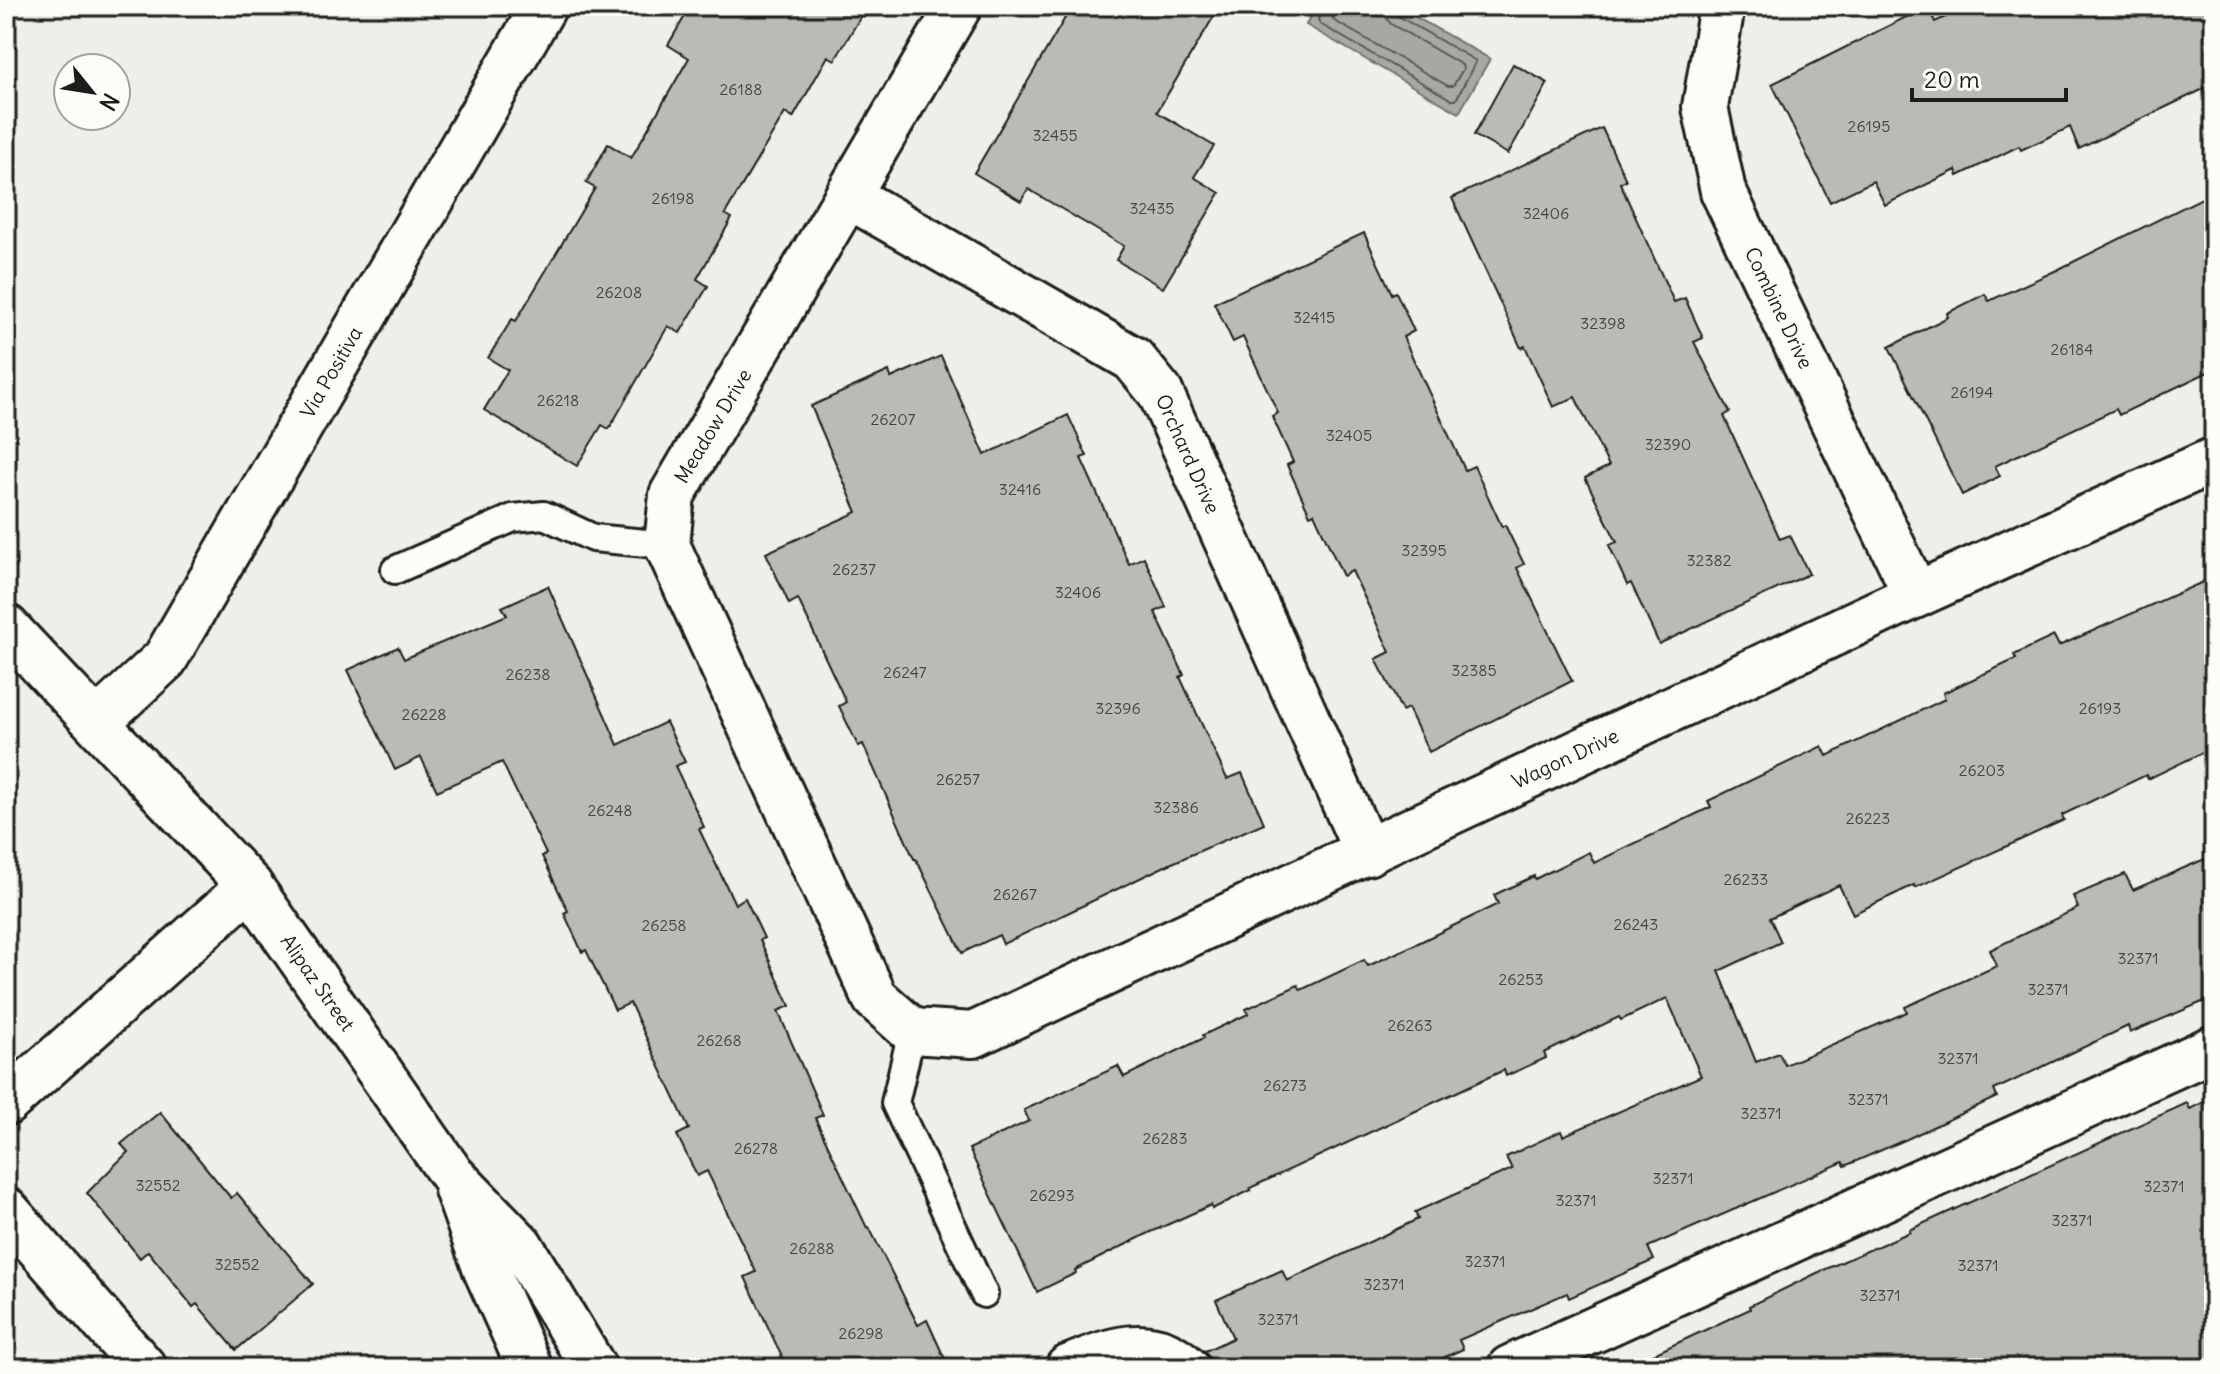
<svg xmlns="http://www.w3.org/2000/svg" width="2220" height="1374" font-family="Delius,sans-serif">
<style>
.water{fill:#a8a7a3;stroke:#706f6d;stroke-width:2}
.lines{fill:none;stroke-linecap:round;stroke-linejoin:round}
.shore{stroke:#545452;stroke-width:2}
.building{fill:#bbbab6;stroke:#1c1c1c;stroke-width:2}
.lane-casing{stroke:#1c1c1c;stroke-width:32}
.street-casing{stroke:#1c1c1c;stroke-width:50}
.secondary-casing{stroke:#1c1c1c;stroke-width:50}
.lane{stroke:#fdfcf7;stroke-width:26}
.street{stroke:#fdfcf7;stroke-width:44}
.secondary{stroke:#fdfcf7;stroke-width:44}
.labels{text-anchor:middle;stroke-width:8;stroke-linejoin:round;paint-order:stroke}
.number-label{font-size:16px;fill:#444442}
.street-label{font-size:20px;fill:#1c1c1c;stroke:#fdfcf7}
</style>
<rect width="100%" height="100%" fill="#f0eeea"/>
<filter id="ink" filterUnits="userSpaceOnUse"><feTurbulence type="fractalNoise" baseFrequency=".0125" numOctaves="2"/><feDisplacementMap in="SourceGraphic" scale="16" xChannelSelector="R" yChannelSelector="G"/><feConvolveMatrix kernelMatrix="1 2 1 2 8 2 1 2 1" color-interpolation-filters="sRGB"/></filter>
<g filter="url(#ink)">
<polygon class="water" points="1317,6 1396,6 1490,59 1459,113 1306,25"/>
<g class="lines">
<g class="shore">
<polyline points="1323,6 1318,20 1320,24 1452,100 1456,100 1476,61 1398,16 1394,6"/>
<polyline points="1333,6 1333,20 1448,86 1453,86 1463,69 1462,65 1391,24 1385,16 1384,6"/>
</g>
</g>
<g class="building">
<polygon points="691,6 867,6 835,60 828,56 793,118 785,113 725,214 732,218 697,279 708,286 680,333 668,326 609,429 602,425 577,466 484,410 508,370 488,358 512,319 516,321 595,188 586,183 608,144 631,158 689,58 668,45"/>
<polygon points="1072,6 1220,6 1157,112 1214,146 1194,177 1220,193 1163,288 1116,260 1124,246 1028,189 1021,201 974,173"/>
<polygon points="1928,6 1935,22 1969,6 2214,6 2214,84 2079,149 2070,127 2021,150 2019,146 1958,176 1956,170 1885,205 1873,181 1830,202 1772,84"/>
<polygon points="1513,64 1548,83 1508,154 1474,135"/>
<polygon points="1602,128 1626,180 1620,183 1674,302 1685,298 1703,338 1694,342 1730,412 1724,416 1780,539 1790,535 1809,574 1659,644 1631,583 1627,585 1609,545 1617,542 1585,478 1609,466 1575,397 1553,407 1525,346 1521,348 1452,198"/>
<polygon points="2214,192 2214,369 2119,415 2116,409 1995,466 2000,476 1962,495 1889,347 1948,317 1947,313 1985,294 1989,301 2057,270"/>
<polygon points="1364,233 1392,294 1396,292 1414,331 1403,337 1465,470 1474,466 1502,527 1505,525 1524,564 1517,568 1572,681 1429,752 1408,708 1402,711 1376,659 1390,652 1352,571 1343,576 1314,513 1310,515 1287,465 1293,462 1272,416 1278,413 1243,337 1233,342 1214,303"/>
<polygon points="941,356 985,455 1068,415 1087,456 1081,458 1129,564 1144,557 1166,607 1155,612 1184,675 1180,677 1227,779 1242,773 1264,823 1163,867 1003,944 999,935 962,953 916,859 914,859 863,744 858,746 839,706 846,702 798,599 789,604 766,553 857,512 811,406 889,371 891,378"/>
<polygon points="2214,577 2214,747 2148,779 2146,775 2062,815 2064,820 1915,888 1914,885 1853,914 1839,885 1770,918 1781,942 1719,971 1756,1062 1779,1053 1785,1065 1907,1012 1905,1007 1997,966 1990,950 2078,908 2073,896 2125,874 2133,890 2214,855 2214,997 2130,1033 2128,1026 1994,1090 1997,1097 1907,1139 1845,1166 1843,1162 1648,1247 1654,1260 1569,1298 1567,1293 1459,1340 1463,1349 1421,1368 1211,1368 1210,1359 1205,1351 1233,1338 1216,1300 1282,1270 1287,1281 1418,1219 1415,1212 1512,1169 1506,1157 1561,1131 1563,1136 1701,1076 1667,998 1621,1020 1619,1017 1544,1053 1546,1058 1506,1076 1504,1070 1250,1188 1251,1190 1212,1209 1211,1205 1149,1233 1075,1270 1076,1273 1037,1292 969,1149 1029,1121 1024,1110 1118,1066 1124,1077 1204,1038 1203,1035 1248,1014 1246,1009 1298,985 1301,990 1364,960 1368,966 1414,945 1498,904 1494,895 1534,876 1535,879 1589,852 1594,863 1711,807 1708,801 1822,746 1827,756 1945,699 1943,693 2016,659 2014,655 2054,636 2059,646"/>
<polygon points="548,586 618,745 666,722 685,762 675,766 704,827 699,829 735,904 745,898 764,938 760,940 790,1006 778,1011 823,1115 815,1118 867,1228 869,1227 918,1325 927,1320 949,1368 787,1368 745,1277 756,1272 707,1171 697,1176 677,1135 689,1129 630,1003 615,1010 586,950 582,952 564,913 568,911 542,856 546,854 502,762 437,791 421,757 395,770 348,670 398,647 404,659 507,615 502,607"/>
<polygon points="2214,1097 2214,1368 1624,1368 1750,1309 1749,1306 1817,1273 1910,1232 1909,1230 2187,1103 2190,1109"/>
<polygon points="160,1112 231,1198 237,1193 313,1284 236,1350 197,1304 193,1307 148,1251 140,1258 87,1193 128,1152 121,1144"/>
</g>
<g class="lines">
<defs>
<g id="lane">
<polyline points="395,570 513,518 544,515 593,538 667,545"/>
<polyline points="912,1031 895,1103 984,1294"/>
</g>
<g id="street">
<path id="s1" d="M959 6 672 495 667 545 875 998 912 1031 973 1035 1916 595 2214 460"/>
<path id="s2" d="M1722 6 1705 107 1723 191 1916 595"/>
<path id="s3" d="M849 196 1133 359 1160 392 1367 853"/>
<polyline points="6,1103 250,886"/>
<polyline points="6,1210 144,1368"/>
<path d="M1068 1368C1108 1351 1150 1333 1187 1368"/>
<polyline points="1510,1368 2214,1048"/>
</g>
<g id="secondary">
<path id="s4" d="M6 627 250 886 452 1175 520 1245 594 1368"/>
<path id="s5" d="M97 722 165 659 544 6"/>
<polyline points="457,1189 486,1270 530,1368"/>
</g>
</defs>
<use href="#lane" class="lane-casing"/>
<use href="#street" class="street-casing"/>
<use href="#secondary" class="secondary-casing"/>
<use href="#lane" class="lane"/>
<use href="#street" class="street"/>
<use href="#secondary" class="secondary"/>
</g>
</g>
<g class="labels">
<g class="number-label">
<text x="741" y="95">26188</text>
<text x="1869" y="132">26195</text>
<text x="1055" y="141">32455</text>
<text x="673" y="204">26198</text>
<text x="1152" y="214">32435</text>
<text x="1546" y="219">32406</text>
<text x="619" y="298">26208</text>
<text x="1314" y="323">32415</text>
<text x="1603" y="329">32398</text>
<text x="2072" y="355">26184</text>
<text x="1972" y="398">26194</text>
<text x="558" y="406">26218</text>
<text x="893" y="425">26207</text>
<text x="1349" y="441">32405</text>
<text x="1668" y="450">32390</text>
<text x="1020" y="495">32416</text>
<text x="1424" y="556">32395</text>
<text x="1709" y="566">32382</text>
<text x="854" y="575">26237</text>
<text x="1078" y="598">32406</text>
<text x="1474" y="676">32385</text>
<text x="905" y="678">26247</text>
<text x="528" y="680">26238</text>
<text x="1118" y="714">32396</text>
<text x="2100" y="714">26193</text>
<text x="424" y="720">26228</text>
<text x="1982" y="776">26203</text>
<text x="958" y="785">26257</text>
<text x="1176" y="813">32386</text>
<text x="610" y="816">26248</text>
<text x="1868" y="824">26223</text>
<text x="1746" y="885">26233</text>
<text x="1015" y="900">26267</text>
<text x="1636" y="930">26243</text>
<text x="664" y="931">26258</text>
<text x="2138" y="964">32371</text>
<text x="1521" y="985">26253</text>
<text x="2048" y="995">32371</text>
<text x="1410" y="1031">26263</text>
<text x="719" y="1046">26268</text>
<text x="1958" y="1064">32371</text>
<text x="1285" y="1091">26273</text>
<text x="1868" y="1105">32371</text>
<text x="1761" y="1119">32371</text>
<text x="1165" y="1144">26283</text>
<text x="756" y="1154">26278</text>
<text x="1673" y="1184">32371</text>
<text x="158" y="1191">32552</text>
<text x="2164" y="1192">32371</text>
<text x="1052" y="1201">26293</text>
<text x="1576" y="1206">32371</text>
<text x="2072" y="1226">32371</text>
<text x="812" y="1254">26288</text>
<text x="1485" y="1267">32371</text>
<text x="237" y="1270">32552</text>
<text x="1978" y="1271">32371</text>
<text x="1384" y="1290">32371</text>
<text x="1880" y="1301">32371</text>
<text x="1278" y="1325">32371</text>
<text x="861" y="1339">26298</text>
</g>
<g class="street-label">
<text dy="7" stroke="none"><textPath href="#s2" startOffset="318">Combine Drive</textPath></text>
<text dy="7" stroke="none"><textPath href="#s5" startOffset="424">Via Positiva</textPath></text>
<text transform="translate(713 426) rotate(-59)" y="7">Meadow Drive</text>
<text dy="7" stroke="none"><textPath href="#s3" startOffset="438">Orchard Drive</textPath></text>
<text dy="7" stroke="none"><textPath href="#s1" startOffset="1880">Wagon Drive</textPath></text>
<text dy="7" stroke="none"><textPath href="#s4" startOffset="474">Alipaz Street</textPath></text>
</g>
</g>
<rect width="2220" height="1374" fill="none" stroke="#fdfcf7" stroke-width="32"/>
<rect x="16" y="16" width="2188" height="1342" fill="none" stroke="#1c1c1c" stroke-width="3" filter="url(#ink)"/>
<g transform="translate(92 92) rotate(120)"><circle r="38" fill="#fdfcf7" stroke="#a3a29f" stroke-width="2"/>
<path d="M0-6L14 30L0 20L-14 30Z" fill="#1c1c1c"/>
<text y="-12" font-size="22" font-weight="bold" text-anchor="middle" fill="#1c1c1c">N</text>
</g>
<path d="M1912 88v12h154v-12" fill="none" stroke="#1c1c1c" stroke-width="4"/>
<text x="1924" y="88" font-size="24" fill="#1c1c1c" stroke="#fdfcf7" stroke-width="6" paint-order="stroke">20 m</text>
</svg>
